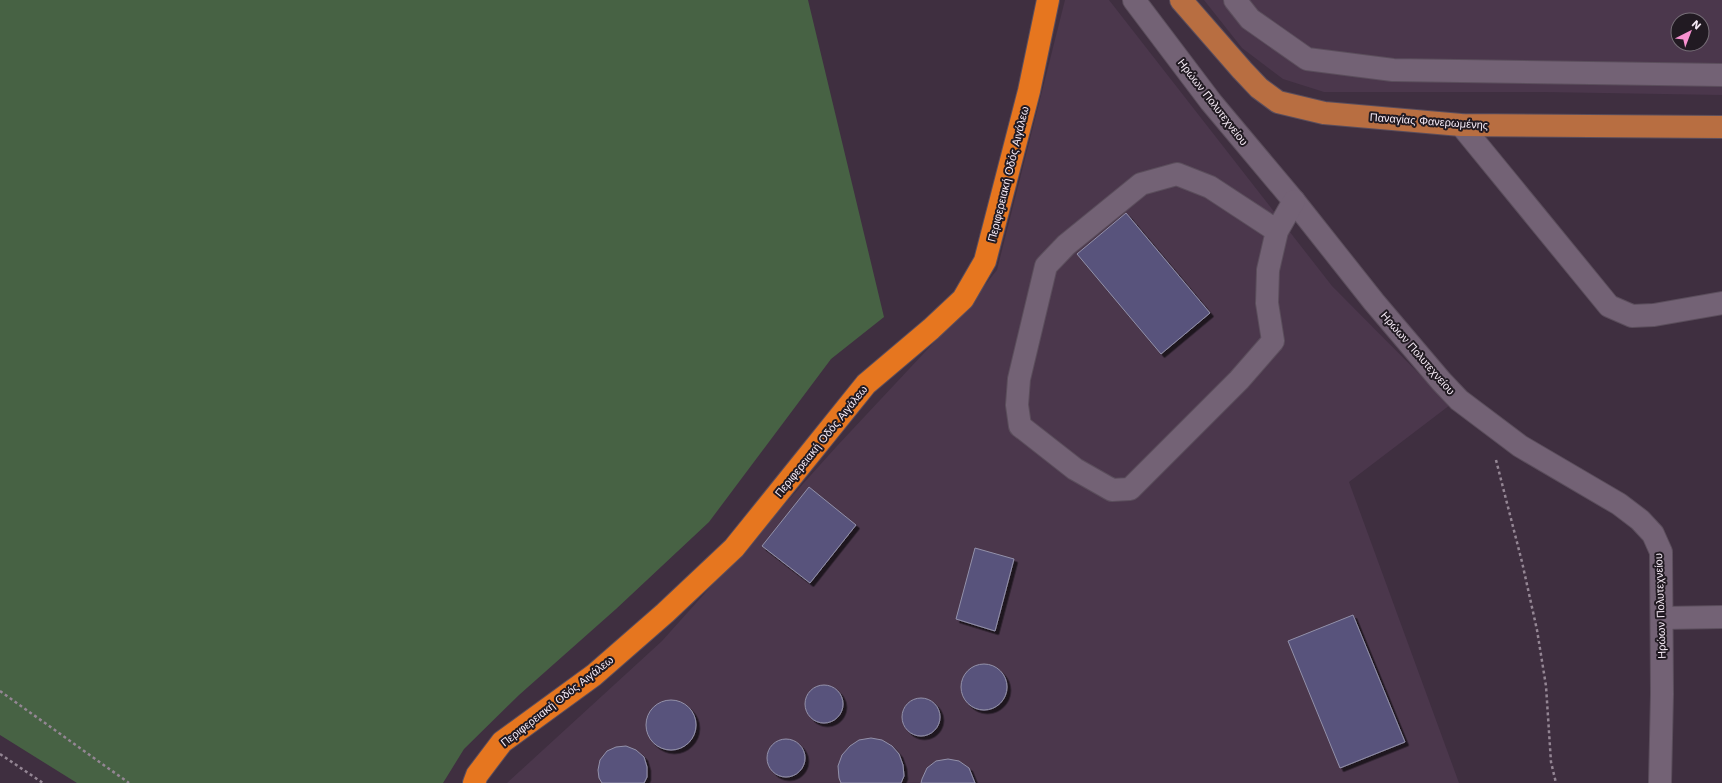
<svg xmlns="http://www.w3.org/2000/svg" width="1722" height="783" font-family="'Work Sans',sans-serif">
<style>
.built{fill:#4b374c;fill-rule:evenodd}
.green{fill:#476244}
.building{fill:#58537b;stroke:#9391aa;filter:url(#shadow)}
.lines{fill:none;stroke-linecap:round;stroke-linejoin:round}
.minor-casing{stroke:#5b4e5c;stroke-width:24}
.major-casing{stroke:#5b4e5c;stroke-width:24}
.highway-casing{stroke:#5b4e5c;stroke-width:24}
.path{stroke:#948694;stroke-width:2.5;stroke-dasharray:3 3;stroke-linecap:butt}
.minor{stroke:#736275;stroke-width:22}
.major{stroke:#b86e41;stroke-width:22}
.highway{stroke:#e6761f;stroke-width:22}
.labels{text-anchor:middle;stroke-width:4;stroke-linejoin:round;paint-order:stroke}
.street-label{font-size:11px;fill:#f6ebf6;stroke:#211a22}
</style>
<defs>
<filter id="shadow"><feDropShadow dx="3.5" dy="3.5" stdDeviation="0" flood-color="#0009"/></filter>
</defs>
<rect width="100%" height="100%" fill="#3f2f40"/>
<g class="built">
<polygon points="1065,0 1109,0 1332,286 1450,405 1349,482 1459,783 507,783 662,641 837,446 968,306 997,270"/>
<path d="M1204 0H1722V95L1543 92H1324L1283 79 1242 48ZM1678 20H1702V44H1678Z"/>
</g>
<polygon class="green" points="0,0 808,0 884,317 831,359 709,522 616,609 519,695 464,749 443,783 77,783 0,735"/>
<g class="building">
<polygon points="1126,213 1210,313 1161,354 1077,254"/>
<polygon points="809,487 856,525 810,583 762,546"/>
<polygon points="975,548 1014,559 995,631 956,619"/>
<polygon points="1353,615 1405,742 1340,768 1288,641"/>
<circle cx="984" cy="687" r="23"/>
<circle cx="824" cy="704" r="19"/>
<circle cx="921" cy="717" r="19"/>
<circle cx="671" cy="725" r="25"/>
<polygon points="871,738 882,740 892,746 899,754 903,765 904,776 901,783 841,783 839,778 838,766 842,755 850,746 859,740"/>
<circle cx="786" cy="758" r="19"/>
<polygon points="626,746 636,750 644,757 647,767 647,777 644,783 602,783 599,778 598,770 600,760 607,751 616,747"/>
<polygon points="948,759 959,761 969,768 975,783 921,783 922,779 927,768 936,761"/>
</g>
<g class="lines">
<defs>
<g id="minor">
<polyline points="1134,0 1211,102 1294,201 1374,302 1441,381 1459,400 1520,446 1619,504 1640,520 1653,534 1661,552 1662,694 1660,783"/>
<polyline points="1235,0 1250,19 1307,59 1393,70 1722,75"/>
<polyline points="1461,125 1609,306 1632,316 1654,315 1722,303"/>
<polyline points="1277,231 1210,187 1177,174 1141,184 1066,245 1046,266 1019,379 1017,405 1020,426 1075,469 1112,490 1130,489 1239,380 1273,341 1267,303 1268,270 1277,231 1294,201"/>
<polyline points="1662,618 1722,617"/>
</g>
<polyline id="major" points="1181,0 1242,70 1259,88 1278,102 1324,113 1461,125 1722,127"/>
<polyline id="highway" points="474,783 477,775 502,742 594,675 665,613 734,548 866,384 931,329 963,299 985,261 1029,91 1048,0"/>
</defs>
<use href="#minor" class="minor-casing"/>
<use href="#major" class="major-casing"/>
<use href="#highway" class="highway-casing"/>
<g class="path">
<polyline points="1496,460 1522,562 1537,630 1546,686 1551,762 1556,783"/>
<polyline points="0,691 129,783"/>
<polyline points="0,754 43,783"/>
</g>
<use href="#minor" class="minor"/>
<use href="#major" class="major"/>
<use href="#highway" class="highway"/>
</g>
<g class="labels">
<g class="street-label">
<text transform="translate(1213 102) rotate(52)" y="4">Ηρώων Πολυτεχνείου</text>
<text transform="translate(1429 121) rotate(4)" y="4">Παναγίας Φανερωμένης</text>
<text transform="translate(1008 174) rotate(-76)" y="4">Περιφερειακή Οδός Αιγάλεω</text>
<text transform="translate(1418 353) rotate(49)" y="4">Ηρώων Πολυτεχνείου</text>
<text transform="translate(821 441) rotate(-51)" y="4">Περιφερειακή Οδός Αιγάλεω</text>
<text transform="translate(1660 606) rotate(-92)" y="4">Ηρώων Πολυτεχνείου</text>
<text transform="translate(557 701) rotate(-38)" y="4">Περιφερειακή Οδός Αιγάλεω</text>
</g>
</g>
<g transform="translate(1690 32) rotate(42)"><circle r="19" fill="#211a22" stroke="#766e77"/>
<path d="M0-3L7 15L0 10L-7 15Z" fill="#f790cf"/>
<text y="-6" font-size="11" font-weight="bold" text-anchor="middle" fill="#f6ebf6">N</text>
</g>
</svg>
